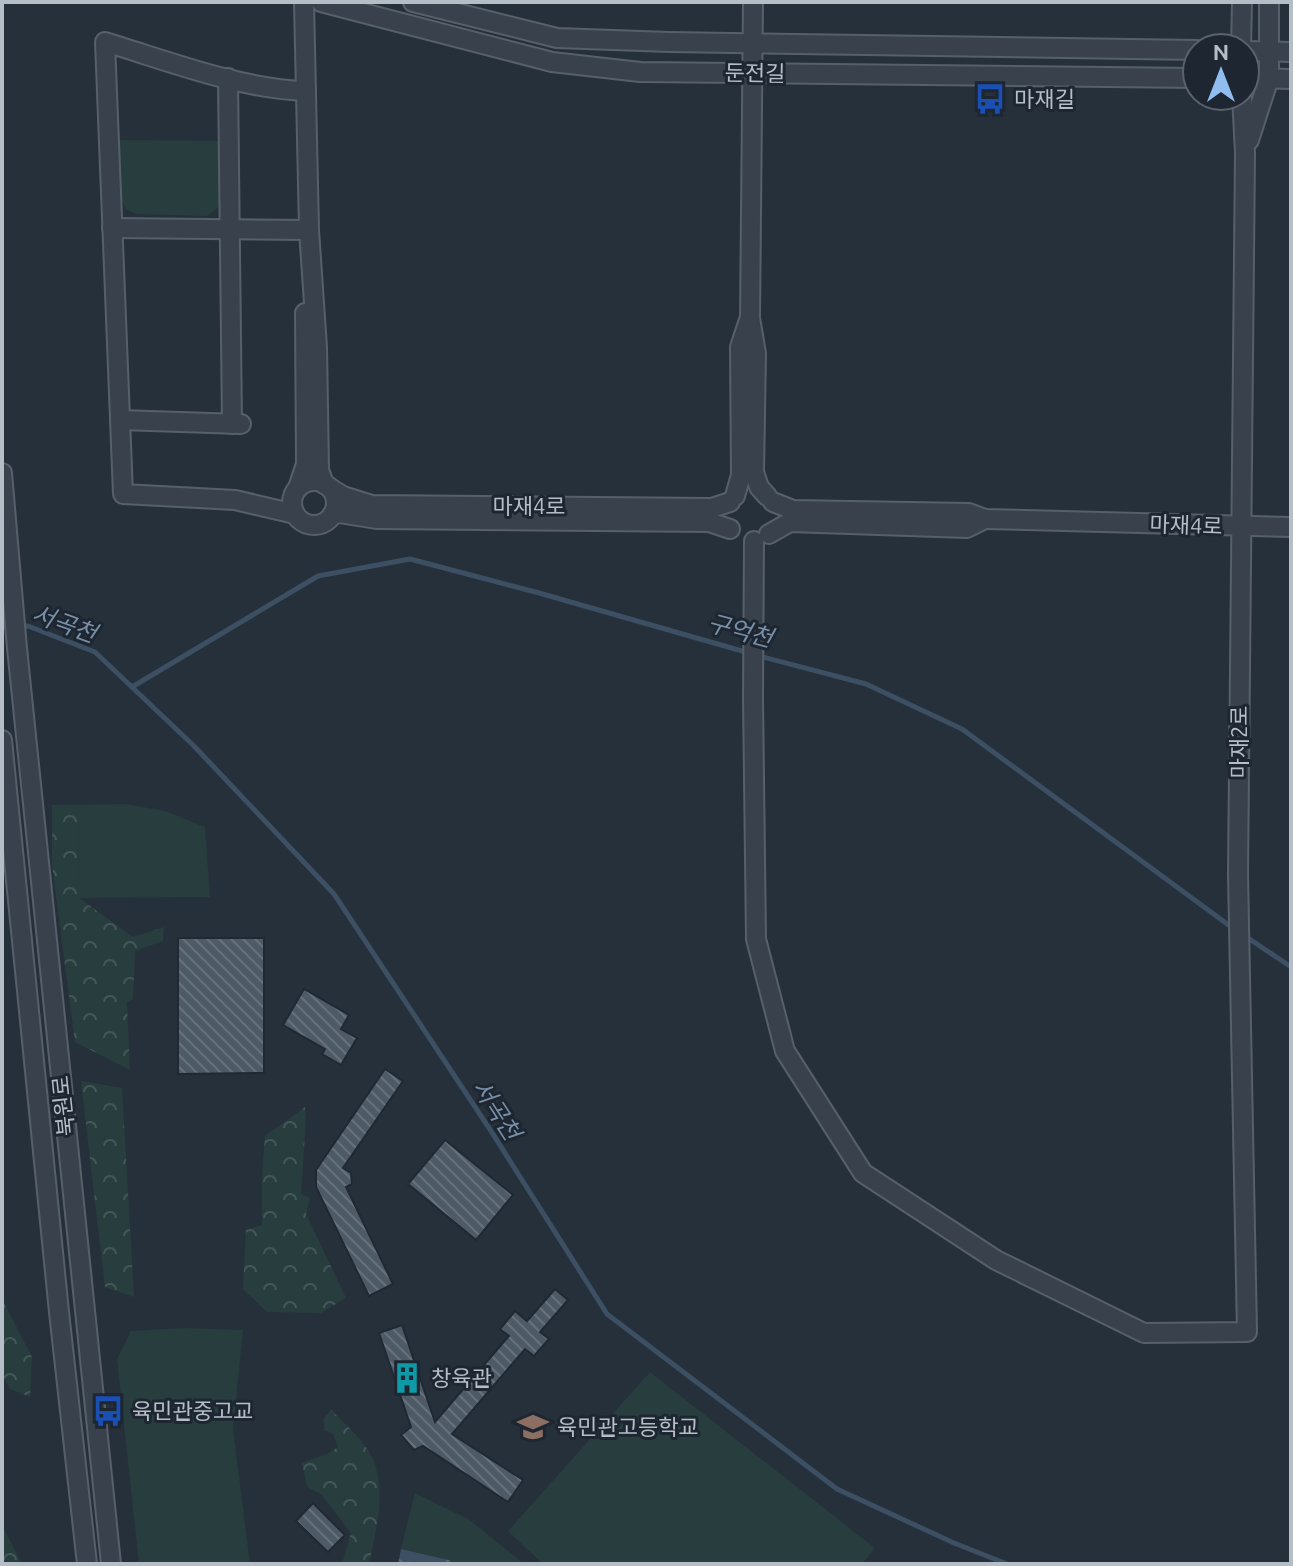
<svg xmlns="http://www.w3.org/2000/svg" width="1293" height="1566" font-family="Ubuntu,'Noto Sans KR',sans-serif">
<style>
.green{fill:#283d3d}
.forest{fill:url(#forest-crowns)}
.water{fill:url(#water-ripples)}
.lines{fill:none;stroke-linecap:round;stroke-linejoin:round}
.stream{stroke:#3c4f63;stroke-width:5}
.building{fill:url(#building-back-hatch);stroke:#202933;stroke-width:2}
.minor-casing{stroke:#57606a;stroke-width:22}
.minor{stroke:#39424c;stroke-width:18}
.labels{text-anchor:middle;stroke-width:6;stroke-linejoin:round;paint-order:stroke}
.street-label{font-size:22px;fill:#b5bdc7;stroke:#1e2731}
.poi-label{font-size:22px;fill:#b5bdc7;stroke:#1e2731;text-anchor:start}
.water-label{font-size:24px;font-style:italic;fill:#788fa8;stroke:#1e2731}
</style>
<defs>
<pattern id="forest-crowns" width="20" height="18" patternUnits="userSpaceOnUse" patternTransform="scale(2)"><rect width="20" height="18" fill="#283d3d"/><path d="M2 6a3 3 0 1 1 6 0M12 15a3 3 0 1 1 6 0" fill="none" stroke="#455758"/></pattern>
<pattern id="water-ripples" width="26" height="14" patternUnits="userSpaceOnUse" patternTransform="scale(2)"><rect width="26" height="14" fill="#3c4f63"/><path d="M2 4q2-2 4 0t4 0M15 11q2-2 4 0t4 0" fill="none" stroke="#566678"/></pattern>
<pattern id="building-back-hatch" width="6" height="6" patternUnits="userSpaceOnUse" patternTransform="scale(2)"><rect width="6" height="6" fill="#4e5b67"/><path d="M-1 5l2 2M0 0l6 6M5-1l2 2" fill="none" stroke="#65717b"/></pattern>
</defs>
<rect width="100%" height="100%" fill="#25303b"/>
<g class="green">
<polygon points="119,140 219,141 221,205 207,216 136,214 127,210 122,201"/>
<polygon points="126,804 165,811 205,827 210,897 79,898 78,805"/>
<polygon points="184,1328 243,1330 233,1429 250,1564 139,1564 117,1359 131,1331"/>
<polygon points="650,1372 875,1548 862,1564 543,1564 508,1531"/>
<polygon points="415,1493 470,1520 524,1564 454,1564 449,1560 401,1549"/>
</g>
<g class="forest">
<polygon points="52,805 78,805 79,898 133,937 164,927 163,941 135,951 133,999 127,1002 130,1070 75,1042 52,865"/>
<polygon points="81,1081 122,1088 134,1297 105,1287"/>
<polygon points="305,1107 306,1118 301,1194 310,1198 306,1214 346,1298 321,1313 267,1312 243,1289 246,1230 262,1225 262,1174 265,1136"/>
<polygon points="2,1299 32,1357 30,1397 10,1389 2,1374"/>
<path d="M331 1410C344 1423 360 1437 369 1452 389 1486 376 1529 369 1564H342L351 1533 321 1494 307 1487 302 1463 329 1453 338 1447 333 1434 324 1430V1418Z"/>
<polygon points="2,1525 22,1564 2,1564"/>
</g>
<polygon class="water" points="401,1549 449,1560 454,1564 398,1564"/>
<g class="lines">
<g class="stream">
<polyline points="2,627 28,626 95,652 194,746 334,894 491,1131 607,1314 837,1489 954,1543 1007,1564"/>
<polyline points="759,656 866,684 962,729 1234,929"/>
<polyline points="132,687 318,576 410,559 539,593 749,653"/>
<polyline points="1245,936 1291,967"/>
</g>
</g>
<g class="building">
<polygon points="178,938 264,938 264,1073 178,1074"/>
<polygon points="304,989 349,1015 341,1029 357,1038 341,1065 322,1054 325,1049 283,1025"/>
<polygon points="385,1069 403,1081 343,1168 351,1173 352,1184 346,1187 393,1284 369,1296 316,1187 316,1170"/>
<polygon points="445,1140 513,1195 476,1240 408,1184"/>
<polygon points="555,1289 568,1300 540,1332 549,1339 534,1356 525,1349 452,1434 523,1480 508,1502 423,1446 414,1450 401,1435 411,1427 379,1333 402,1325 435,1422 509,1336 500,1329 515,1311 527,1321"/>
<polygon points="313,1503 345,1535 328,1552 296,1521"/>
</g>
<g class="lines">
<defs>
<g id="minor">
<polyline points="304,2 309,230 317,347 319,470 324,484"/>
<polyline points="321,2 552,62 640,72 1197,78"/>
<polyline points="413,2 557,38 669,42 1197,50"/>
<polyline points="753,2 750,318 756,353 754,472 759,487 767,496"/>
<polyline points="1241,48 1242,2"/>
<polyline points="1245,51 1291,52"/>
<polyline points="228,78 232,424"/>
<polyline points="1245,78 1291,79"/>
<polyline points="1249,140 1269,78 1269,2"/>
<polyline points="112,228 309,230"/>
<polyline points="120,420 241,424"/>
<polyline points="2,473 17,648 111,1564"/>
<circle cx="314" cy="503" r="22"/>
<polyline points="298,488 306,464 305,313"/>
<polyline points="330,488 343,496 372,505 712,508 730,502"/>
<polyline points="735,496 741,475 740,347 749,320"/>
<polyline points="773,502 793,510 969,513 985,519 1291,527"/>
<path d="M295 514 235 500 123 494 105 42C168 61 240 89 306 91"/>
<polyline points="332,515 339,513 377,519 709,522 730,529"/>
<polyline points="769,534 790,522 967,528 985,519"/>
<polyline points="754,541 753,697 756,939 785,1051 863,1173 996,1260 1144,1333 1247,1332 1238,874 1245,153 1242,96"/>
<polyline points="2,740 59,1312 87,1564"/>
</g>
</defs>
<use href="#minor" class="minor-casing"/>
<use href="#minor" class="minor"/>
</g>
<defs>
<symbol id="bus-bare" viewBox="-9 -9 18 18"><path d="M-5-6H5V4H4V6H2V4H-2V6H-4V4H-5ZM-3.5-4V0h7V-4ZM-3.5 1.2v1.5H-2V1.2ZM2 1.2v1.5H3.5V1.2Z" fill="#1a4fb4" stroke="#1e2731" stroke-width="2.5" paint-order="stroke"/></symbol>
<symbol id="building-bare" viewBox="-9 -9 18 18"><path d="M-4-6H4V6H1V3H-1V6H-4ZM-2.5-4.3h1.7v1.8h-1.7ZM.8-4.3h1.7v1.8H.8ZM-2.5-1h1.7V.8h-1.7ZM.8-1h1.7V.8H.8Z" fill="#0f9aa8" stroke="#1e2731" stroke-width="2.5" paint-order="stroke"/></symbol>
<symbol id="school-bare" viewBox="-9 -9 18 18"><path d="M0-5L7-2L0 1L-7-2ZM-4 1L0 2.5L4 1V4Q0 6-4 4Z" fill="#8d6e63" stroke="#1e2731" stroke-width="2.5" paint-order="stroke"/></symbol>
</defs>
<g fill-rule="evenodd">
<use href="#bus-bare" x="968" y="77" width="44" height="44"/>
<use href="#building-bare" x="385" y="1356" width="44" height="44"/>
<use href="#bus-bare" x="86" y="1389" width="44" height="44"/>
<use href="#school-bare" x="511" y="1405" width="44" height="44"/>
</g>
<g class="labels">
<g class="street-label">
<text transform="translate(755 73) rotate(1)" y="8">둔전길</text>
<text x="529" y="514">마재4로</text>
<text transform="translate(1186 525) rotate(2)" y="8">마재4로</text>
<text transform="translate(1239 742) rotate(-90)" y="8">마재2로</text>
<text transform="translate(63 1106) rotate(-96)" y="8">북원로</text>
</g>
<g class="poi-label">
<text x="1014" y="107">마재길</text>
<text x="431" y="1386">창육관</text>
<text x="132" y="1419">육민관중고교</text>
<text x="557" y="1435">육민관고등학교</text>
</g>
<g class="water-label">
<text transform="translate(64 624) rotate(20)" y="8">서곡천</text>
<text transform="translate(740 631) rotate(15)" y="8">구억천</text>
<text transform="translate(496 1110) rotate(57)" y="8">서곡천</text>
</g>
</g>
<rect width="1293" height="1566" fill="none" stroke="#b5bdc7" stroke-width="8"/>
<g transform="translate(1221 72)"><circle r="38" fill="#1e2731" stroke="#5a636d" stroke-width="2"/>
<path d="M0-6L14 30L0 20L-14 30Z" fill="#91bcf0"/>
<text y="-12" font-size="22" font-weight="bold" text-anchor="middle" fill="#b5bdc7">N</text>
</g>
</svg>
